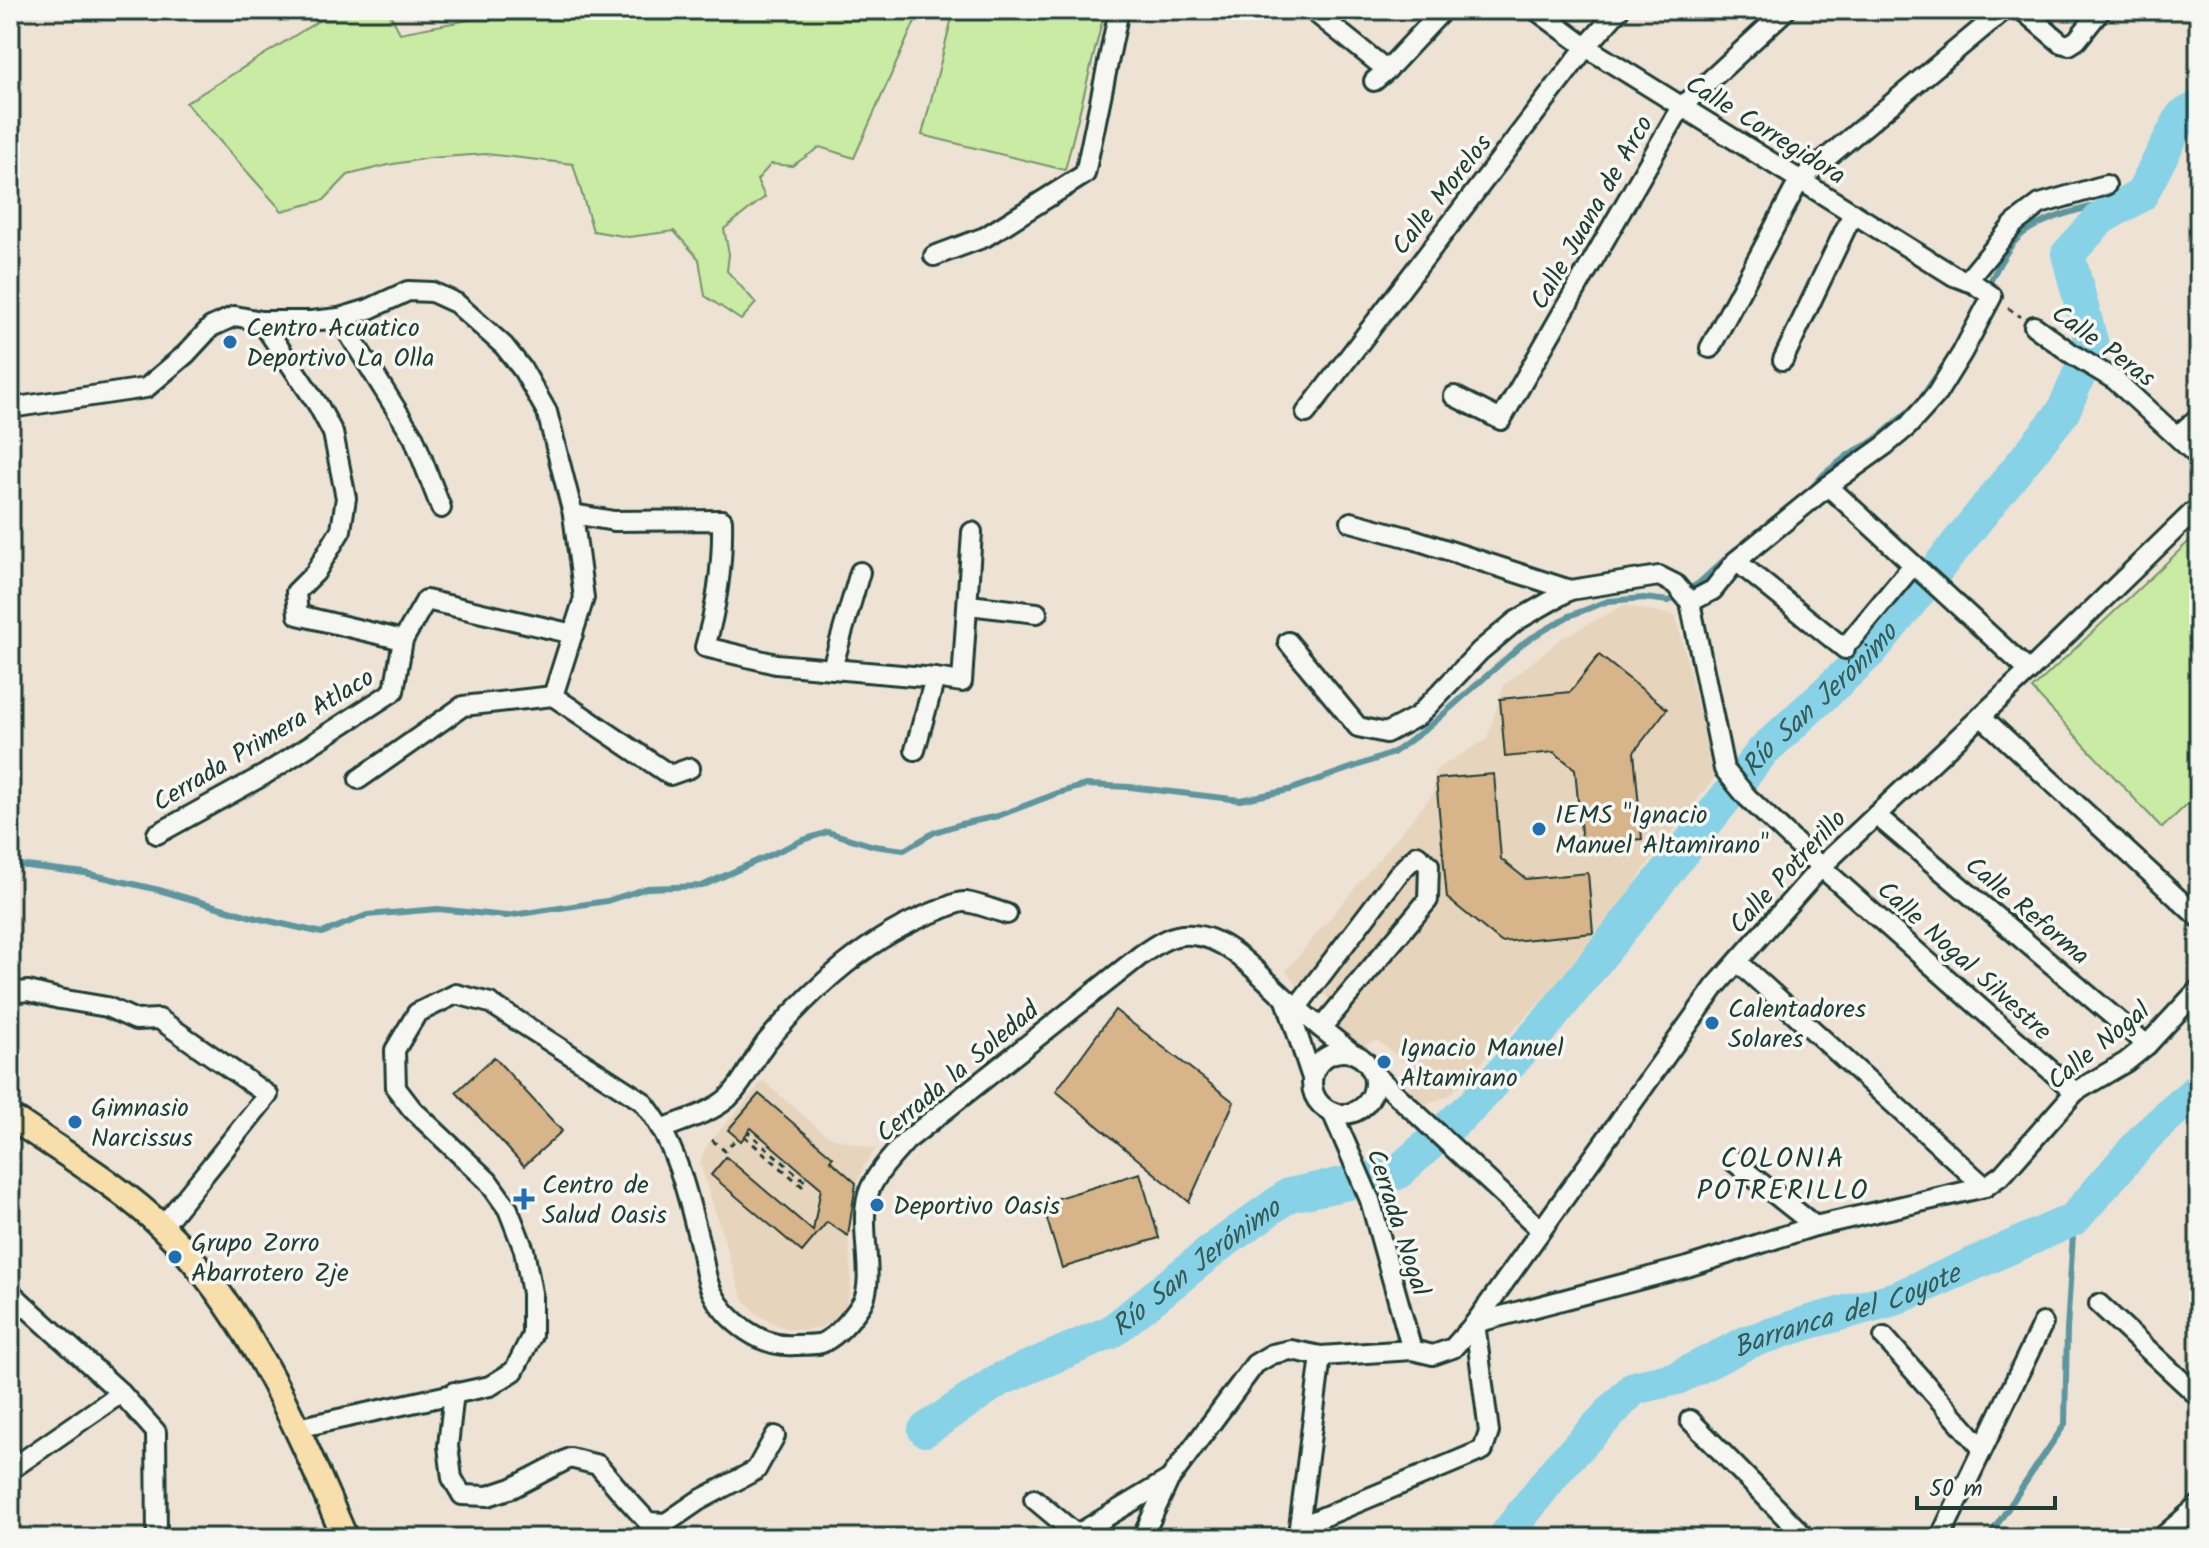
<svg xmlns="http://www.w3.org/2000/svg" width="2209" height="1548" font-family="Kalam,sans-serif">
<style>
.built{fill:#e7d4bd}
.green{fill:#c9eba4;stroke:#74946c;stroke-width:2}
.lines{fill:none;stroke-linecap:round;stroke-linejoin:round}
.stream{stroke:#5d969f;stroke-width:6}
.river{stroke:#87d2e7;stroke-width:34}
.building{fill:#d8b48a;stroke:#1f3d34;stroke-width:2}
.minor-casing{stroke:#1f3d34;stroke-width:24}
.major-casing{stroke:#1f3d34;stroke-width:30}
.path{stroke:#1f3d34;stroke-width:3;stroke-dasharray:6 6;stroke-linecap:butt}
.minor{stroke:#f6f6f2;stroke-width:18}
.major{stroke:#f8deab;stroke-width:24}
.poi-dot{fill:#1f6fb2;stroke:#f6f6f2;stroke-width:3}
.labels{text-anchor:middle;stroke-width:7;stroke-linejoin:round;paint-order:stroke}
.street-label{font-size:26px;fill:#1f3d34;stroke:#f6f6f2}
.poi-label{font-size:26px;fill:#1f3d34;stroke:#f6f6f2;text-anchor:start}
.water-label{font-size:28px;font-style:italic;fill:#345b58;stroke:#f6f6f2}
.neighbourhood-label{font-size:28px;letter-spacing:2px;fill:#1f3d34;stroke:#f6f6f2}
</style>
<rect width="100%" height="100%" fill="#ede2d3"/>
<filter id="ink" filterUnits="userSpaceOnUse"><feTurbulence type="fractalNoise" baseFrequency=".0125" numOctaves="2"/><feDisplacementMap in="SourceGraphic" scale="16" xChannelSelector="R" yChannelSelector="G"/><feConvolveMatrix kernelMatrix="1 2 1 2 8 2 1 2 1" color-interpolation-filters="sRGB"/></filter>
<g filter="url(#ink)">
<g class="built">
<polygon points="1624,605 1676,616 1715,777 1647,865 1593,948 1450,1095 1425,1105 1409,1094 1408,1065 1377,1040 1357,1048 1334,1024 1340,1007 1305,980 1296,984 1286,971 1433,794 1435,770 1487,739 1504,685 1562,638"/>
<polygon points="763,1081 824,1133 836,1139 876,1149 863,1167 857,1182 848,1235 851,1273 850,1292 845,1307 833,1320 820,1328 804,1330 788,1329 772,1323 756,1313 742,1297 700,1163 705,1148"/>
</g>
<g class="green">
<polygon points="336,10 388,10 400,33 522,10 920,10 854,158 820,147 792,166 771,164 757,180 765,197 724,229 729,254 727,271 756,303 741,320 705,296 699,259 674,231 629,237 593,231 573,164 486,154 429,158 388,165 348,175 324,200 282,211 186,103"/>
<polygon points="954,10 1105,10 1065,170 922,135"/>
<polygon points="2199,532 2199,793 2162,828 2032,689"/>
</g>
<g class="lines">
<g class="stream">
<path d="M1986 290C1995 272 2005 251 2019 237 2044 214 2108 203 2141 195"/>
<polyline points="1810,490 1824,474 1849,454 1874,441 1917,404 1946,362"/>
<polyline points="10,864 85,873 159,890 256,918 322,933 367,915 438,909 506,916 607,901 647,888 702,886 803,840 828,832 874,846 904,850 935,832 961,824 998,816 1058,793 1086,785 1130,787 1240,800 1289,790 1393,753 1430,726 1526,641 1569,616 1608,601 1644,598 1669,601 1699,583 1736,549"/>
<polyline points="1988,1538 2065,1424 2067,1330 2074,1219"/>
</g>
<g class="river">
<path id="s1" d="M925 1430 999 1380 1111 1332 1214 1249 1289 1195 1397 1173 1474 1104 1549 1020 1763 751 1871 651 2063 412 2092 345 2068 254 2101 218 2141 195 2182 116 2199 107"/>
<path id="s2" d="M1504 1538 1558 1468 1634 1388 1677 1378 1748 1342 1810 1322 1897 1298 2074 1219 2147 1135 2199 1088"/>
</g>
</g>
<g class="building">
<polygon points="1599,655 1667,709 1634,752 1642,839 1582,844 1575,769 1554,752 1505,757 1500,699 1570,692"/>
<polygon points="1494,774 1501,859 1526,879 1588,873 1593,933 1501,942 1447,898 1436,779"/>
<polygon points="1115,1010 1234,1102 1189,1202 1056,1091"/>
<polygon points="494,1057 562,1131 524,1166 456,1092"/>
<polygon points="759,1094 833,1157 830,1160 856,1183 848,1236 827,1222 802,1252 711,1175 726,1157 813,1231 821,1188 751,1128 741,1141 728,1130"/>
<polygon points="1140,1173 1159,1238 1062,1268 1042,1203"/>
</g>
<g class="lines">
<defs>
<g id="minor">
<polyline points="1312,10 1387,70"/>
<polyline points="1536,10 1586,47 1954,276 1973,283 1992,296 1962,353 1936,395 1908,426 1884,446 1828,486 1736,561 1713,590 1690,602"/>
<polyline points="2022,10 2061,43 2069,45 2077,40 2101,10"/>
<polyline points="1374,81 1387,70 1443,10"/>
<polyline points="934,256 985,237 1085,174 1119,10"/>
<polyline points="1967,281 2014,224 2040,204 2106,185"/>
<polyline points="339,318 414,438 441,508"/>
<polyline points="261,321 318,405 333,433 346,498 341,530 315,573 296,592 298,615 403,640"/>
<polyline points="2034,326 2072,354 2115,380 2199,457"/>
<polyline points="1710,348 1799,181 2004,10"/>
<polyline points="1783,360 1853,213"/>
<polyline points="1454,396 1501,420 1681,107 1786,10"/>
<polyline points="10,408 146,388 186,354 211,327 235,316 261,321 311,321 339,318 369,309 408,291 432,292 456,303 504,346 523,370 547,412 573,514 584,598 553,696"/>
<polyline points="1306,413 1586,47 1619,10"/>
<polyline points="2178,435 2199,417"/>
<polyline points="1828,486 2029,671"/>
<path d="M573 514 614 521 722 520C723 563 717 606 705 647L776 664 935 678 962 682 972 532"/>
<polyline points="1351,522 1410,538 1570,590"/>
<polyline points="1736,561 1845,649"/>
<polyline points="969,605 1037,613"/>
<polyline points="1851,640 1913,565"/>
<polyline points="1288,642 1358,727 1386,733 1418,716 1480,651 1516,621 1570,590 1659,576 1675,584 1690,602 1724,769 1747,797 1821,867 2075,1092"/>
<polyline points="832,668 860,572"/>
<polyline points="553,696 670,775 690,768"/>
<polyline points="1981,716 2199,918"/>
<polyline points="915,750 935,678"/>
<polyline points="359,779 463,706 553,696"/>
<polyline points="1876,815 2147,1045"/>
<polyline points="157,834 264,775 394,691 403,640 426,600 573,634"/>
<polyline points="1738,962 1985,1187"/>
<polyline points="10,993 28,991 60,999 107,1007 136,1020 159,1019 268,1095 162,1227"/>
<polyline points="1286,1000 1312,1078"/>
<polyline points="1297,1007 1399,873 1417,855 1429,865 1428,900 1321,1028"/>
<circle cx="1343" cy="1083" r="31"/>
<polyline points="1371,1071 1541,1230"/>
<polyline points="1332,1112 1370,1200 1412,1350"/>
<path d="M662 1129C684 1120 709 1114 728 1098 747 1080 753 1057 769 1039 816 985 870 936 937 911 946 908 957 901 966 902 979 904 994 910 1007 914"/>
<polyline points="1732,1160 1815,1226"/>
<polyline points="10,1292 121,1393 156,1432 157,1538"/>
<polyline points="2099,1304 2199,1397"/>
<polyline points="1475,1323 1687,1267 1815,1226 1985,1187 2003,1174 2075,1092 2126,1062 2147,1045 2199,989"/>
<polyline points="1884,1337 1982,1448"/>
<polyline points="454,1392 448,1446 452,1478 462,1495 488,1496 512,1488 570,1458 598,1465 626,1498 648,1522 666,1523 698,1501 756,1470 775,1436"/>
<polyline points="1690,1420 1806,1538"/>
<path d="M297 1428 490 1386 514 1371 532 1335V1293L524 1250 508 1209 488 1181 412 1109 396 1088 395 1050 417 1013 456 994 490 1003 642 1101C676 1141 688 1195 700 1245 704 1260 705 1279 712 1292 726 1321 762 1348 794 1345 803 1344 817 1346 824 1342 839 1334 853 1317 862 1303 877 1279 856 1221 870 1189 878 1171 893 1156 906 1141L1141 955C1157 944 1172 933 1192 935 1228 937 1259 975 1284 997 1306 1016 1329 1035 1352 1053"/>
<polyline points="10,1470 121,1393"/>
<polyline points="1034,1499 1076,1534"/>
<polyline points="1299,1527 1483,1450 1489,1432 1475,1323"/>
<polyline points="1298,1535 1321,1356"/>
<polyline points="1071,1538 1168,1480"/>
<polyline points="1142,1538 1169,1480 1255,1364 1272,1354 1291,1350 1321,1356 1412,1350 1433,1355 1453,1348 1475,1323 1715,987 1821,867 2029,671 2192,513 2199,509"/>
<polyline points="1940,1538 2043,1323"/>
<polyline points="2161,1538 2199,1505"/>
</g>
<path id="major" d="M10 1119 20 1123C68 1156 121 1187 163 1228 251 1314 297 1427 345 1538"/>
</defs>
<use href="#minor" class="minor-casing"/>
<use href="#major" class="major-casing"/>
<g class="path">
<polyline points="2008,308 2021,317"/>
<polyline points="744,1136 802,1186 806,1182 748,1132"/>
<polyline points="712,1140 725,1151 737,1138"/>
</g>
<use href="#minor" class="minor"/>
<use href="#major" class="major"/>
</g>
</g>
<g class="poi-dot">
<circle cx="230" cy="342" r="8"/>
<circle cx="1539" cy="829" r="8"/>
<circle cx="1712" cy="1023" r="8"/>
<circle cx="1384" cy="1062" r="8"/>
<circle cx="75" cy="1122" r="8"/>
<path d="M520 1187h8v8h8v8h-8v8h-8v-8h-8v-8h8z"/>
<circle cx="877" cy="1205" r="8"/>
<circle cx="175" cy="1257" r="8"/>
</g>
<g class="labels">
<g class="street-label">
<text transform="translate(1766 129) rotate(32)" y="9">Calle Corregidora</text>
<text transform="translate(1441 194) rotate(-52)" y="9">Calle Morelos</text>
<text transform="translate(1591 212) rotate(-60)" y="9">Calle Juana de Arco</text>
<text transform="translate(2104 345) rotate(36)" y="9">Calle Peras</text>
<text transform="translate(263 739) rotate(-31)" y="9">Cerrada Primera Atlaco</text>
<text transform="translate(1787 871) rotate(-47)" y="9">Calle Potrerillo</text>
<text transform="translate(2028 910) rotate(40)" y="9">Calle Reforma</text>
<text transform="translate(1965 960) rotate(42)" y="9">Calle Nogal Silvestre</text>
<text transform="translate(2098 1045) rotate(-39)" y="9">Calle Nogal</text>
<text transform="translate(957 1071) rotate(-40)" y="9">Cerrada la Soledad</text>
<text transform="translate(1399 1222) rotate(72)" y="9">Cerrada Nogal</text>
</g>
<g class="poi-label">
<text x="246" y="336">Centro Acuatico<tspan x="246" dy="30">Deportivo La Olla</tspan></text>
<text x="1555" y="823">IEMS "Ignacio<tspan x="1555" dy="30">Manuel Altamirano"</tspan></text>
<text x="1728" y="1017">Calentadores<tspan x="1728" dy="30">Solares</tspan></text>
<text x="1400" y="1056">Ignacio Manuel<tspan x="1400" dy="30">Altamirano</tspan></text>
<text x="91" y="1116">Gimnasio<tspan x="91" dy="30">Narcissus</tspan></text>
<text x="542" y="1193">Centro de<tspan x="542" dy="30">Salud Oasis</tspan></text>
<text x="893" y="1214">Deportivo Oasis</text>
<text x="191" y="1251">Grupo Zorro<tspan x="191" dy="30">Abarrotero Zje</tspan></text>
</g>
<g class="water-label">
<text dy="10" stroke="none"><textPath href="#s1" startOffset="1182">Río San Jerónimo</textPath></text>
<text dy="10" stroke="none"><textPath href="#s1" startOffset="318">Río San Jerónimo</textPath></text>
<text dy="10" stroke="none"><textPath href="#s2" startOffset="426">Barranca del Coyote</textPath></text>
</g>
<g class="neighbourhood-label">
<text x="1783" y="1167">COLONIA<tspan x="1783" dy="32">POTRERILLO</tspan></text>
</g>
</g>
<rect width="2209" height="1548" fill="none" stroke="#f6f6f2" stroke-width="40"/>
<rect x="20" y="20" width="2169" height="1508" fill="none" stroke="#1f3d34" stroke-width="3" filter="url(#ink)"/>
<path d="M1917 1496v12h138v-12" fill="none" stroke="#1f3d34" stroke-width="4"/>
<text x="1929" y="1496" font-size="24" fill="#1f3d34" stroke="#f6f6f2" stroke-width="6" paint-order="stroke">50 m</text>
</svg>
